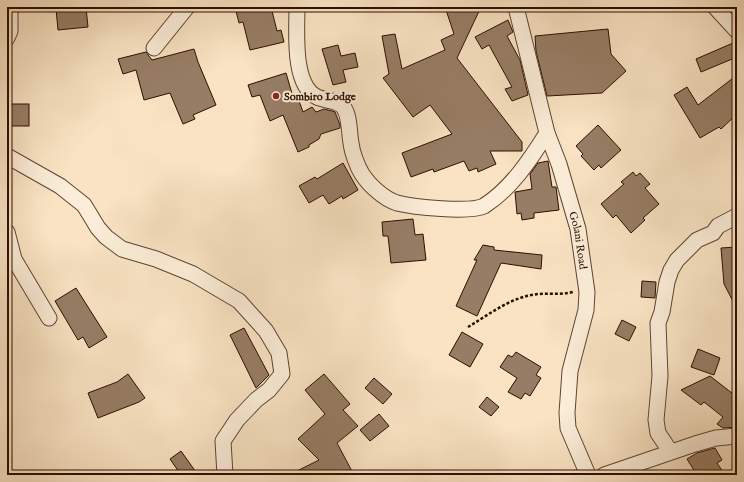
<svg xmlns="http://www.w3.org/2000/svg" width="744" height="482" font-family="'IM FELL English',serif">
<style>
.building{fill:#977d65;stroke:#2c0e00}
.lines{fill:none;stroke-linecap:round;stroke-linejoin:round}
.street-casing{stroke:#5f4331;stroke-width:17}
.path{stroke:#2c0e00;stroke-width:2.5;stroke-dasharray:3 2;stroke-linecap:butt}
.street{stroke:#fbedd8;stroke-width:15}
.poi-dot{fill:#8f2418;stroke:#fbedd8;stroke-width:1.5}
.labels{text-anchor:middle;stroke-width:4;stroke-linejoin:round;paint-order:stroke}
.poi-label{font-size:11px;font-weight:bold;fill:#2c0e00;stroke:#fbedd8;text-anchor:start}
.street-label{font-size:11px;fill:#2c0e00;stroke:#fbedd8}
</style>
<rect width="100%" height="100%" fill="#f9e3c3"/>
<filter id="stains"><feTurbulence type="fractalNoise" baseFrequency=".005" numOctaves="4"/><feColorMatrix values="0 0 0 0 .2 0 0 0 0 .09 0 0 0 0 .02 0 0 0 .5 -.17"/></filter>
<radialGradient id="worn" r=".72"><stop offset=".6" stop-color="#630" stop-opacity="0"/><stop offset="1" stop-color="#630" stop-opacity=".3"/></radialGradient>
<g class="building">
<polygon points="86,7 88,27 58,30 56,9"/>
<polygon points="251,7 271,7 277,31 281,30 284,42 250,50 243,22 239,23 236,11"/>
<polygon points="445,7 481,7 457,58 522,142 522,151 490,151 496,164 478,172 477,168 469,171 464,161 434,172 433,169 411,177 402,153 452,134 430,105 413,117 383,78 389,74 382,36 395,34 402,69 445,50 441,40 454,34"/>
<polygon points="508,20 513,32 507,36 520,60 528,95 512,101 505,89 512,87 489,45 482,49 475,37"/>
<polygon points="608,29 611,54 626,71 602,93 547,96 536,51 535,36"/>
<polygon points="733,43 737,57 701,72 696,59"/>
<polygon points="338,45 341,56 355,53 358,67 343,70 346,82 333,85 322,49"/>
<polygon points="194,49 198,62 216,105 193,115 195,119 183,124 170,93 144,100 136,70 123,74 118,59 146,52 152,60"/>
<polygon points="286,73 293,97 297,95 303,112 312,107 316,112 324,109 332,111 335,112 340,125 340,128 321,134 319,139 309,145 309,147 298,152 283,115 270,121 260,95 252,97 248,85"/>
<polygon points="737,75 737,114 721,129 719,127 700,138 674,95 687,87 698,105"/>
<rect x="7" y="104" width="22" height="22"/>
<polygon points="598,125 621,150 601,168 599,165 594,170 581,156 583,154 576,146"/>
<polygon points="548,161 552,187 556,187 559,210 534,213 534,218 522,220 521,213 517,214 515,192 532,189 530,174 538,163"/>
<polygon points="343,163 358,190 343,199 342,196 329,204 323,195 309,203 299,186 315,177 317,179"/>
<polygon points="633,172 636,176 640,173 650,184 645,188 659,204 643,218 645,220 631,233 616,215 613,218 601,204 624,184 621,182"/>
<polygon points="413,219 415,235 423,234 426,260 391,263 388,236 383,236 382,222"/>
<polygon points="483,245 494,247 494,250 542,255 541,269 501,263 477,316 456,306 477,260 474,260"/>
<polygon points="736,247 737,255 737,309 724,284 721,248"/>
<polygon points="642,281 656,282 655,298 641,297"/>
<polygon points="76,288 107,337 89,348 83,337 78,340 55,301"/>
<polygon points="622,320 636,327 629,341 615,334"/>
<polygon points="244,328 269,375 256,388 230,335"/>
<polygon points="462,332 483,344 470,367 449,355"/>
<polygon points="698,349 720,358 714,375 691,367"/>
<polygon points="516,352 541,367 536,375 541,378 530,396 525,393 521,399 508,392 517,378 500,367 508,355 512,357"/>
<polygon points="128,374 145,398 139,402 98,418 88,393 117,382"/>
<polygon points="324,374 350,404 343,410 358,426 337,443 354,475 289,475 319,460 298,439 325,414 305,390"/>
<polygon points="710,376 737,397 737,427 723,428 717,424 723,417 704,402 701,405 681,390"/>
<polygon points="374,378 392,394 383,404 365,388"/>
<polygon points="487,397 499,407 491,416 479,407"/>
<polygon points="379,414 389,426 370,441 360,430"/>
<polygon points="715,448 722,460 717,463 725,475 697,475 687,459 697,453"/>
<polygon points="181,451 198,475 181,475 170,459"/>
</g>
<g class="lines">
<defs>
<g id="street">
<path d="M297 7C297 31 292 85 317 97 325 101 339 100 344 108 350 117 349 133 351 143 352 152 357 166 362 174 369 185 384 199 397 203 413 207 470 213 484 206 511 189 530 160 547 133"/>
<path id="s1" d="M516 7 547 133 559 164 578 229 587 292 586 310 570 371 567 413 568 428 588 475"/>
<polyline points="715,7 737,31"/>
<polyline points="7,38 10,31 10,7"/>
<polyline points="154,48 187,7"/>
<polyline points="7,156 60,186 84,205 98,228 106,237 122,249 156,259 193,274 239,301 266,331 279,353 282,374 269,390 256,400 237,420 223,441 225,475"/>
<polyline points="7,232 14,259 49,318"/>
<polyline points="670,451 658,433 656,420 660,376 658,323 662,312 667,282 671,270 677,260 697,240 713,233 718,226 737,216"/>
<polyline points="604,475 695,444 716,438 737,436"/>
</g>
</defs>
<use href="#street" class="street-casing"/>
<path class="path" d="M468 327C490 314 512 296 539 294 550 293 561 295 573 292"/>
<use href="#street" class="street"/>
</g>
<circle class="poi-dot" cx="276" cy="96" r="4"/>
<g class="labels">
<g class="poi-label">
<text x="284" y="100">Sombiro Lodge</text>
</g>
<g class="street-label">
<text dy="4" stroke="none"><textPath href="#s1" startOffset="242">Golani Road</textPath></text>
</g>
</g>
<rect width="744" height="482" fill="none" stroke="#f9e3c3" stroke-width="24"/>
<rect x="8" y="8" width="728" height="466" fill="none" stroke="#2c0e00" stroke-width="2"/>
<rect x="12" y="12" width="720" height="458" fill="none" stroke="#2c0e00"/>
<rect width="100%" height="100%" filter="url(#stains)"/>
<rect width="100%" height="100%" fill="url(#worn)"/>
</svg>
